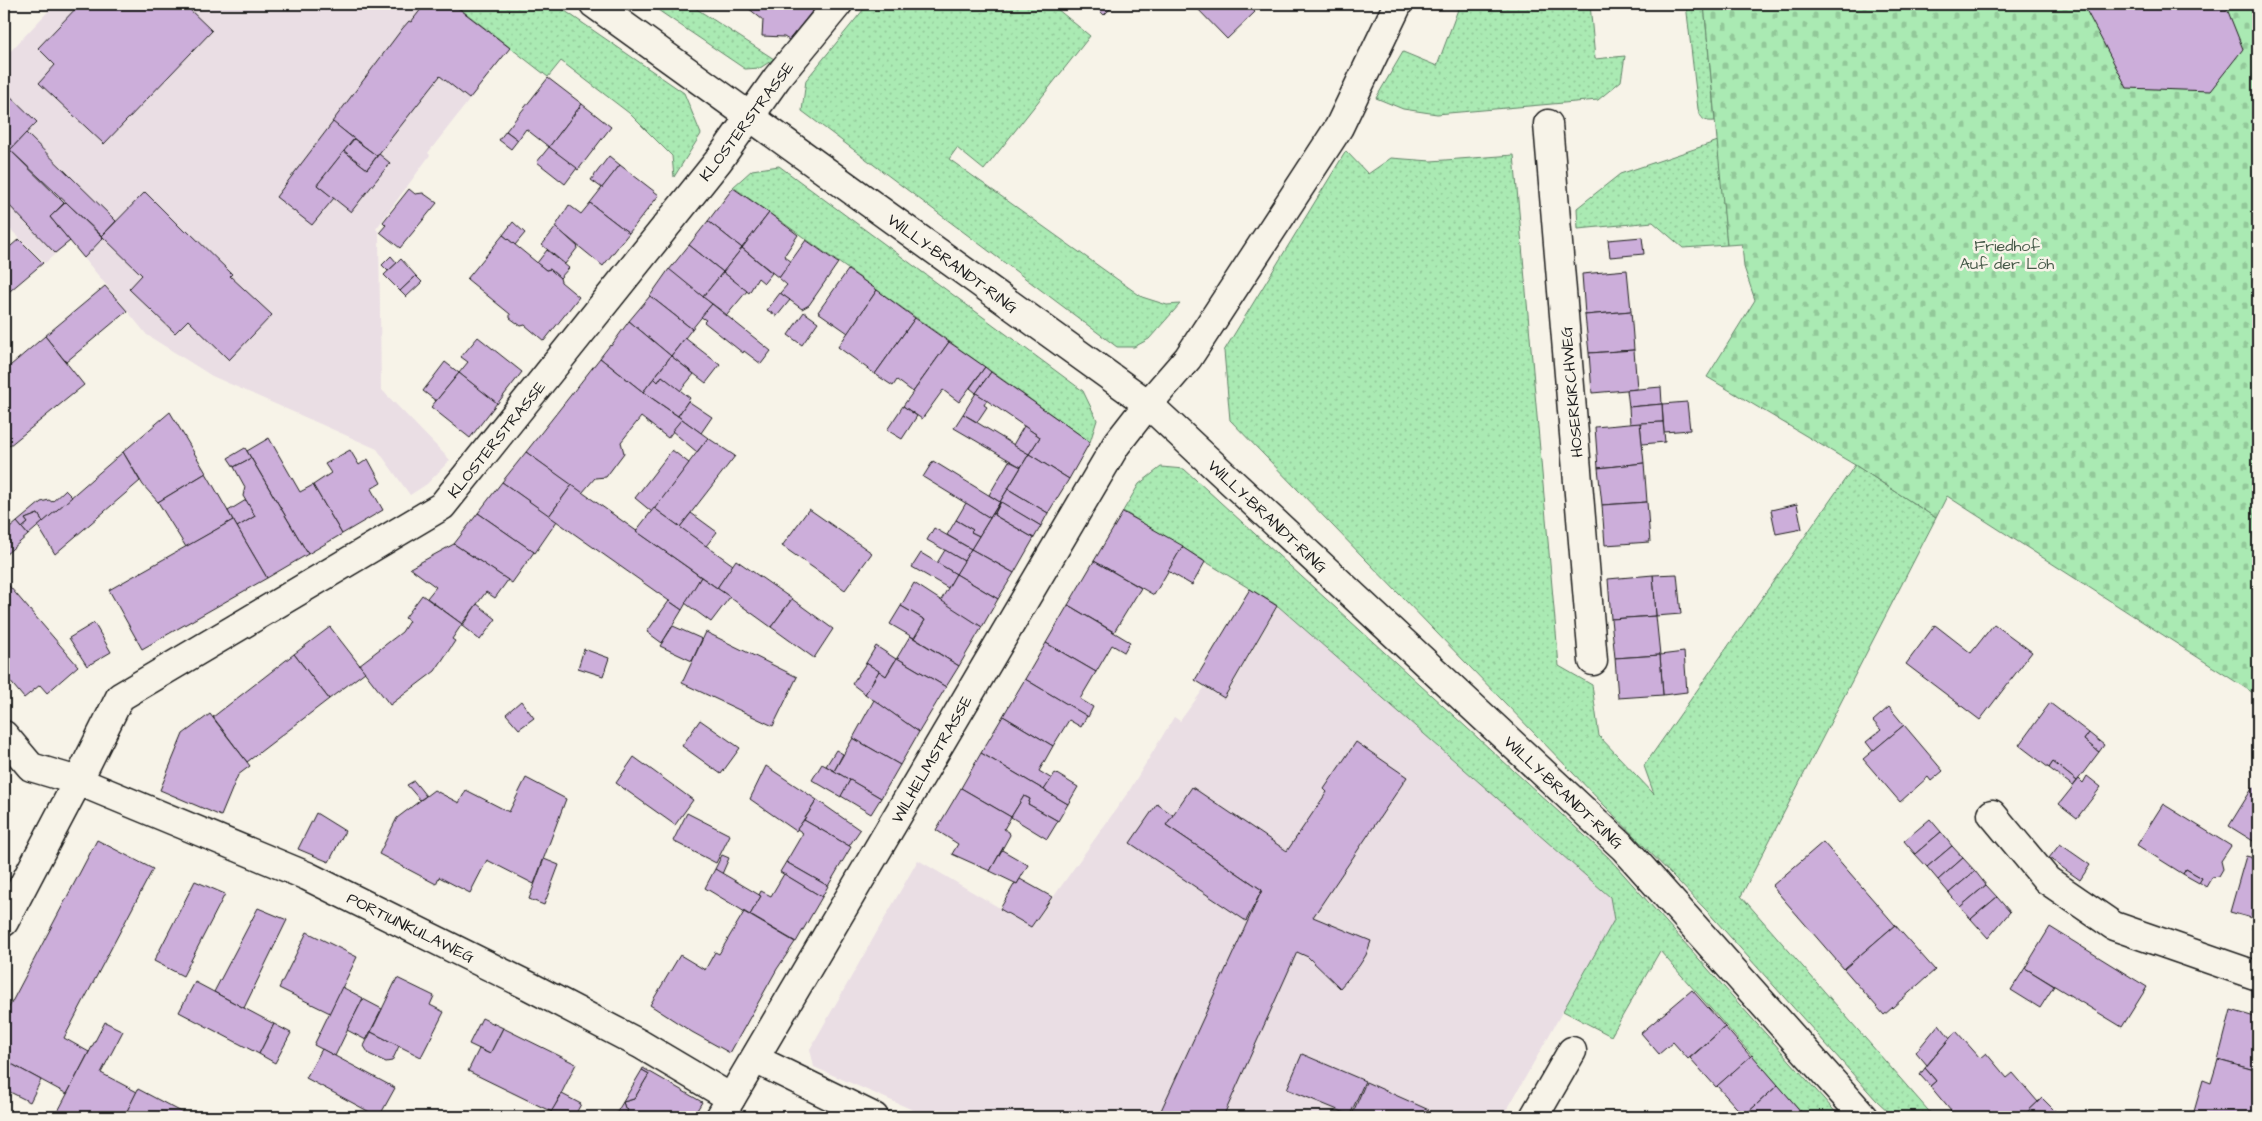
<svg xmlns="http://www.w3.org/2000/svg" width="2262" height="1121" font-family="'Architects Daughter',sans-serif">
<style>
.built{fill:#eadee4}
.grass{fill:url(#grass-dots);stroke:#638368}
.cemetery{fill:url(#cemetery-stones);stroke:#638368}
.building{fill:#ccaeda;stroke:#1c1c1c}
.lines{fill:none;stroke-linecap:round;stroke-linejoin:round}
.minor-casing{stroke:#1c1c1c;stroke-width:31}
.secondary-casing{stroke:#1c1c1c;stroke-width:31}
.minor{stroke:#f7f3e8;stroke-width:28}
.secondary{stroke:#f7f3e8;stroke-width:28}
.labels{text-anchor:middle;stroke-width:5;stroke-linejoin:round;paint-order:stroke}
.street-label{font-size:16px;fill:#1c1c1c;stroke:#f7f3e8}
.park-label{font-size:16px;fill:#475a49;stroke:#f7f3e8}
</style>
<defs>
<pattern id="grass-dots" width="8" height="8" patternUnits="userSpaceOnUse" patternTransform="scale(1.25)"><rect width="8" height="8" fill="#aaeab3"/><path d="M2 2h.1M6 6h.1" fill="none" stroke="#92c899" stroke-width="1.8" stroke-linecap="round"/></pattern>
<pattern id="cemetery-stones" width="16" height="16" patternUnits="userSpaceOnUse" patternTransform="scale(1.25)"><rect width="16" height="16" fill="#aaeab3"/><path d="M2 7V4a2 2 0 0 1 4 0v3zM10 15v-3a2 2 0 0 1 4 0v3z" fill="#92c899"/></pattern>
</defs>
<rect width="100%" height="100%" fill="#f7f3e8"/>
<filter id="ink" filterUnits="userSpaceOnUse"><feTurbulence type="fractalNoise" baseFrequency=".02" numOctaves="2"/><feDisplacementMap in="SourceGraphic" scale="10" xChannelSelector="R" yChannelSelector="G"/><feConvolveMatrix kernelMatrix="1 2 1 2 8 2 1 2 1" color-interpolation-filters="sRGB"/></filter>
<g filter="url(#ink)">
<g class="built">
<polygon points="55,4 454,4 510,48 428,153 430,155 376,229 379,232 381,389 450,460 427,484 410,495 377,449 212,376 147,335 70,241 45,263 4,223 4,58"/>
<polygon points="1278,606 1610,897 1614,920 1503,1117 929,1117 814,1067 810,1049 918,860 1032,927 1129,791 1174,717 1180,721 1205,687 1225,698"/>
</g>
<g class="grass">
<polygon points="454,4 555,4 684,93 701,134 674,177 672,156 629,113 561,61 548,77"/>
<polygon points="649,4 689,4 774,59 760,68 745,69"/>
<polygon points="868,4 1051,4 1090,36 984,170 957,148 949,159 1142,297 1167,305 1180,304 1149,339 1134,347 1117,347 802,111 806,80"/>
<polygon points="1460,4 1590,4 1595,59 1625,56 1621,81 1598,100 1437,114 1403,109 1376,98 1403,52 1437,66"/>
<path d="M1686 4H1704L1715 121C1704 122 1701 119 1698 109Z"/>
<polygon points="1718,141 1727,245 1683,248 1653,222 1578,229 1577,208 1620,174"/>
<polygon points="1346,151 1368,174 1391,158 1431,161 1514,155 1559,666 1592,685 1599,736 1654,794 1644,766 1855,465 1936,518 1741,896 1934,1117 1894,1117 1876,1100 1707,911 1230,420 1224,351"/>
<polygon points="779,166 1083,391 1097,420 1090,442 733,187 752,170"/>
<polygon points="1161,467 1184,469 1608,857 1840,1117 1806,1117 1660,951 1611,1036 1563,1011 1614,920 1610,897 1278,606 1123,511 1139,484"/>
</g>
<polygon class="cemetery" points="1704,4 2258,4 2258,696 1947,496 1936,518 1855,465 1707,377 1755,300 1744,267 1742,244 1727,245"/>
<g class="building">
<polygon points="80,4 188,4 186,6 212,31 104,144 39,83 55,65 38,48"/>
<polygon points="425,4 453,4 510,48 469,99 440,76 377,156 332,122 402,29 409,21 411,22"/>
<polygon points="743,4 818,4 789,40 784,37 762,36 763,20"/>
<polygon points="1093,4 1115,4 1104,15"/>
<polygon points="1193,4 1247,4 1255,12 1227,39"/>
<polygon points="2083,4 2225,4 2243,49 2210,91 2127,88"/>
<polygon points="548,78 582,104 549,147 526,129 518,140 506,131"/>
<polygon points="4,90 37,122 10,150 4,144"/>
<polygon points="582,104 611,127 578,170 549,147"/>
<polygon points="333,122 354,139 317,185 334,198 312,225 276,197"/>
<polygon points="506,131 518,140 511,149 499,140"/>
<polygon points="26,133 116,221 102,236 10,150"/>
<polygon points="354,139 377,156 367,169 344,151"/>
<polygon points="4,144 64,203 50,217 70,241 55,253 4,200"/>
<polygon points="549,147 577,168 565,184 537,162"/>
<polygon points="344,151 367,169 379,154 390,163 351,212 317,185"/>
<polygon points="609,156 620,165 602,188 591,180"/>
<polygon points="620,165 659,195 629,233 590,203"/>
<polygon points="733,188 769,213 742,248 708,221"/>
<polygon points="409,189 415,194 423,193 437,203 400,248 380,232 386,225 383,222"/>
<polygon points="145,192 185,232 187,230 232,274 230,276 272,315 229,360 188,320 175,333 129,289 142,275 102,236"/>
<polygon points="66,202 103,238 84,258 50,217"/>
<polygon points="590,203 629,233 603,266 555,227 569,205 581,214"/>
<polygon points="769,213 798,235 784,256 792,262 779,278 742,248"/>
<polygon points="708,221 742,248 723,272 689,245"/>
<polygon points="513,222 525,233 515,245 503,235"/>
<polygon points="556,227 578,247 565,264 542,245"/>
<polygon points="503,235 546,270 550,269 560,278 561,282 579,297 544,341 525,325 521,326 510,318 510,314 467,279"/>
<polygon points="1642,237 1644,254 1610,257 1608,240"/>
<polygon points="19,239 43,263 4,296 4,252"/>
<polygon points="806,240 838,263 809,305 802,309 780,293 787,285 779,278"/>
<polygon points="689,245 723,272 703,297 669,270"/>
<polygon points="742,248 772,273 764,283 758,278 749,293 723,272"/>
<polygon points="547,250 569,268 560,278 550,269 546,270 537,263"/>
<polygon points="391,256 397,263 388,271 382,265"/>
<polygon points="401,259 416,276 400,291 384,275"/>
<polygon points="669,269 712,304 692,329 650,296"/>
<polygon points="848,270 877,290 848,333 818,312"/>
<polygon points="1627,270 1631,311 1585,315 1582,274"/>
<polygon points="723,272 747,291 727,315 703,297"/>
<polygon points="416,276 422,282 406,297 400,291"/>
<polygon points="105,286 127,311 66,362 45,336"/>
<polygon points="877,290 915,318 875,374 838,347"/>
<polygon points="780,293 790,300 777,316 767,310"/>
<polygon points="650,296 692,329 671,356 629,321"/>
<polygon points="712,304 771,351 761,364 744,351 743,353 704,322 706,320 701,317"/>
<polygon points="1631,311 1634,350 1589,353 1585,315"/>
<polygon points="804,312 818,322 802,345 788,335"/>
<polygon points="915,318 949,342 913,392 897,380 893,386 875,374"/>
<polygon points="629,321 671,356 643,392 600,358 610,345 611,346"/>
<polygon points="45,336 84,385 4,450 4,371"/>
<polygon points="478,337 522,372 497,404 459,373 468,362 461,357"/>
<polygon points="685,338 720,365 706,383 671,356"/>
<polygon points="949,342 985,367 959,402 943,390 922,419 903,406"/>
<polygon points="1634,350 1637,389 1592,393 1589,353"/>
<polygon points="671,356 694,374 680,391 662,376 658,382 654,378"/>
<polygon points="600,358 643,392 682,419 668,438 641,417 621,442 624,453 606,477 595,478 582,493 526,452"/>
<polygon points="445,362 459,373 436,401 423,391"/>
<polygon points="985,367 991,372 976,393 970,388"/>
<polygon points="991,372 1090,442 1069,479 1029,454 1040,437 976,393"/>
<polygon points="459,373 497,403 470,438 431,407"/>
<polygon points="662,376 690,398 678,416 643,392 654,378 658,382"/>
<polygon points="1661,387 1662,404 1629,407 1627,390"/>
<polygon points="976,393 987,400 984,405 987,407 977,422 963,414"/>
<polygon points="688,401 712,417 701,433 678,416"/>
<polygon points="1687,402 1690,430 1664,432 1662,404"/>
<polygon points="1662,404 1663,422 1630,424 1629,407"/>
<polygon points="903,406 917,416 902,439 887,430"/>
<polygon points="170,412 206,473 158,502 143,485 123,452"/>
<polygon points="963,414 1029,454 1021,467 954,428"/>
<polygon points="682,419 708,438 697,452 672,431"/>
<polygon points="1663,422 1665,442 1642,444 1640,423"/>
<polygon points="1640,423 1644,463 1598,468 1595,427"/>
<polygon points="1024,426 1040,437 1029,454 1013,445"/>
<polygon points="269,438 300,492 313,485 342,534 308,554 247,451"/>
<polygon points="708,438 735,456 680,527 654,508"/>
<polygon points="245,448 251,458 234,467 228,458"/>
<polygon points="350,450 359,465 368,459 381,483 371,489 383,510 342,534 313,485 331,473 325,464"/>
<polygon points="672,450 689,463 652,512 635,498"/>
<polygon points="123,452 140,481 55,554 38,526"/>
<polygon points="526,452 572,485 549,516 502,482"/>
<polygon points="1029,454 1069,479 1048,513 1008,489"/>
<polygon points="251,458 308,554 267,578 237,527 255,516 243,496 245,487 234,467"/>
<polygon points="933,461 1000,502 990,518 923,477"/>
<polygon points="1009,461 1021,467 1000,502 989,495"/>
<polygon points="1644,463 1647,502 1602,505 1598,468"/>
<polygon points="206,473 233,520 186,547 158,502"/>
<polygon points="502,482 557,521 535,553 478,513"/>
<polygon points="572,485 701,577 682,610 549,516"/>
<polygon points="1008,489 1048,513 1041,526 1000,502"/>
<polygon points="65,490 72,497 43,522 38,514 25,519 28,523 22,528 17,522 41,502 49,500 52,502"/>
<polygon points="246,500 255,516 237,527 228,511"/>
<polygon points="1000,502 994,515 1034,538 1014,573 971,549"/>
<polygon points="1001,502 1041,526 1034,538 994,515"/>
<polygon points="1647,502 1650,542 1605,545 1602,505"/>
<polygon points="966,503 990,518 979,536 971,532 973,530 956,520"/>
<polygon points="1797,504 1802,529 1776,534 1771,510"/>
<polygon points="654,508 733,565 717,588 636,531"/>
<polygon points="809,509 872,553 845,590 782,546"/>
<polygon points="1123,512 1183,546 1154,595 1094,561"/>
<polygon points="478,513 534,552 512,583 454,544"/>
<polygon points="691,513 717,532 706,546 680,527"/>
<polygon points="38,514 43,522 28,535 22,528 28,523 25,519"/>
<polygon points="233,520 267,578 142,649 109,590"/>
<polygon points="956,520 973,530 971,532 979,536 971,549 947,535"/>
<polygon points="17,522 28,535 4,556 4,533"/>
<polygon points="934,528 971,549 964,561 927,540"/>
<polygon points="454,544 508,580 495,598 486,592 462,624 427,598 436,587 410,568"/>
<polygon points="1182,547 1205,562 1192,585 1168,571"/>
<polygon points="971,549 1014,573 998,599 956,574"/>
<polygon points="945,550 964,561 956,574 937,563"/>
<polygon points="921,553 956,574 948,588 912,567"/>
<polygon points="736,560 792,599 771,627 717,588"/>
<polygon points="1094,561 1141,588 1114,632 1068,605"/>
<polygon points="956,574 998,599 982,627 940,602"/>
<polygon points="1677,574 1681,614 1656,616 1653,575"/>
<polygon points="1653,575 1656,616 1611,619 1608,579"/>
<polygon points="701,577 730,597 711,622 685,603"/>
<polygon points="4,580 78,666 47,693 40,685 24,698 4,674"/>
<polygon points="914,583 982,627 959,666 914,638 925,620 901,606"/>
<polygon points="1250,589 1277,606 1224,698 1195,680"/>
<polygon points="422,595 462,624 452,639 455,641 435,671 390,705 359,665 402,632 409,621 405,618"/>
<polygon points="792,599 833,629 814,658 771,627"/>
<polygon points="669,601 682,610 662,643 647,632"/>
<polygon points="477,604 496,619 480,640 462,626"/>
<polygon points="1068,605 1130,642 1124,652 1112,645 1096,672 1046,643"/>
<polygon points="901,606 925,620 914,638 890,624"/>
<polygon points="1656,616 1660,655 1615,658 1611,619"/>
<polygon points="94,623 111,652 87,666 69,638"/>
<polygon points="1994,624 2032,652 1980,720 1906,664 1935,625 1971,653"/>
<polygon points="673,626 702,639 692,661 660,646"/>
<polygon points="330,627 365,672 329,699 294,654"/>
<polygon points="706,632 797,677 773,726 682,683"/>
<polygon points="910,636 959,666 946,687 897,658"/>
<polygon points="1046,643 1096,672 1080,699 1093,707 1088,717 1025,679"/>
<polygon points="876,646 896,659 886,676 866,663"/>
<polygon points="584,649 609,658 603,676 578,668"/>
<polygon points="1684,652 1687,692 1663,695 1660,655"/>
<polygon points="294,654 329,699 247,762 213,717"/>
<polygon points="1660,655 1663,695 1618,698 1615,658"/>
<polygon points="897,658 946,687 919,732 865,694 879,671 886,676"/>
<polygon points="866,663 879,671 865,694 852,684"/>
<polygon points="1025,679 1087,716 1081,727 1069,720 1053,746 1003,716"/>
<polygon points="874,700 919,732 900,765 853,738"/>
<polygon points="521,701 534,718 519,729 506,714"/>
<polygon points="2050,703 2089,733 2084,740 2099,752 2077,781 2053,762 2049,768 2019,745"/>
<polygon points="1889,707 1904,725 1873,751 1866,742 1881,730 1873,721"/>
<polygon points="210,714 250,766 238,775 221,816 160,790 183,734"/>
<polygon points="1003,716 1053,746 1039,771 1052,779 1044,790 981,753"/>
<polygon points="700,720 740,748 721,774 682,746"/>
<polygon points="1904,725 1943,771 1931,781 1928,777 1900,802 1863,759"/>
<polygon points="2089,733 2104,745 2099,752 2084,740"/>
<polygon points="853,738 900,765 881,798 834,771"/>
<polygon points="1356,742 1407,777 1313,917 1371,941 1366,955 1359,966 1340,988 1308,957 1297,952 1223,1117 1158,1117 1262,890 1166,825 1192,787 1287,851 1327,792 1324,789"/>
<polygon points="836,750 843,754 834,771 826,766"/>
<polygon points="981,753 1068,804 1058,821 1028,804 1030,799 1024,796 1011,817 961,788"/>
<polygon points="634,757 693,800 675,825 616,783"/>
<polygon points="2053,762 2077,781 2073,786 2049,768"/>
<polygon points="822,764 850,780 841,797 812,780"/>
<polygon points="766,766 817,800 796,831 750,799"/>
<polygon points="1055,773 1078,787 1068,804 1044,790"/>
<polygon points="2087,776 2101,787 2077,818 2059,804 2079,779 2083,783"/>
<polygon points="526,778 566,799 534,884 487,860 470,893 439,877 436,884 379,854 397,818 434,790 459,803 466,790 509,812"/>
<polygon points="850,780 881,798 871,814 841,796"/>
<polygon points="414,781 426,796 420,800 407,785"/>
<polygon points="2253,787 2258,790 2258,844 2229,826"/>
<polygon points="961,788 1011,817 1004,829 1009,832 1010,835 990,871 952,854 958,844 936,830"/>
<polygon points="1024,796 1030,799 1028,804 1058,821 1047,839 1011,817"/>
<polygon points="817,800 860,830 849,846 804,820"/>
<polygon points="1157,804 1173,815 1166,825 1262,890 1246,921 1130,843"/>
<polygon points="2163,804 2231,846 2221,861 2223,869 2219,876 2212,877 2206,887 2199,882 2202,878 2186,869 2183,874 2137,845"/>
<polygon points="316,813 345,831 329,862 298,849"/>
<polygon points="687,813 730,835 716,863 673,841"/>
<polygon points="1930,819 1941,832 1915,854 1904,841"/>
<polygon points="804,820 851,847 828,886 786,862 803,833 797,829"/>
<polygon points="1941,832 1952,846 1927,867 1915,854"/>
<polygon points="97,840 153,869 64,1038 89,1052 67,1094 4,1060 4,1017"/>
<polygon points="1823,842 1895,925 1844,969 1772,886"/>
<polygon points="2060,844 2090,865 2080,880 2049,858"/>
<polygon points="1952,846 1963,858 1938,880 1927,867"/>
<polygon points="1002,850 1028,865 1017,884 990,871"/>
<polygon points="722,855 729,858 722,874 715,869"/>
<polygon points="2246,856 2258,859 2258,892 2252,915 2256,916 2255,919 2230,912"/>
<polygon points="1963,858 1975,871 1949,893 1938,880"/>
<polygon points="544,859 559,865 544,905 529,899"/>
<polygon points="786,862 828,886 822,897 780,872"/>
<polygon points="715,869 761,896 750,915 705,888"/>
<polygon points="2186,869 2202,878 2199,883 2183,874"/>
<polygon points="1975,871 1986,885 1960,907 1949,893"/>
<polygon points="784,874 822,897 796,942 750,915 761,896 759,895 761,891 771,896"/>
<polygon points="1020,879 1052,897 1031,927 1000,909 1015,883 1017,884"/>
<polygon points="195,881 225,894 183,976 154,961"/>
<polygon points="1986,885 1997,897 1971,919 1960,907"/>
<polygon points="2258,892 2258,914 2256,913 2256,916 2252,915"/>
<polygon points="1997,897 2010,912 1988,938 1971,919"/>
<polygon points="258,908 287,920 244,1008 214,992"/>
<polygon points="744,912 795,942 777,969 730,1053 692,1032 650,1005 680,955 705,970 715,952 719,954"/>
<polygon points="2256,913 2258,914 2258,931 2252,929"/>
<polygon points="1895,925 1935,970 1884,1015 1844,969"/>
<polygon points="2050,927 2147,987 2122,1027 2025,968"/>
<polygon points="307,932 357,957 330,1013 279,988"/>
<polygon points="2025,968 2054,986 2040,1008 2011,990"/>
<polygon points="397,978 434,996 430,1005 444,1012 421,1057 371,1032"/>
<polygon points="195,982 274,1024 259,1054 179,1012"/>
<polygon points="342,987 363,998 335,1056 314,1045"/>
<polygon points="1692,990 1725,1027 1688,1059 1673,1042 1659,1054 1641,1033"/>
<polygon points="363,999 382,1009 366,1040 347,1030"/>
<polygon points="2231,1010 2258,1018 2258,1071 2218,1060"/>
<polygon points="482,1018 503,1028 490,1054 469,1044"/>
<polygon points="105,1022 123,1031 101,1073 137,1092 124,1117 55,1117"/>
<polygon points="274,1024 291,1033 275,1063 259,1054"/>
<polygon points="1939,1024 1950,1038 1927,1065 1916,1052"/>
<polygon points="1725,1027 1751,1057 1716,1087 1690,1058"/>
<polygon points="503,1028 576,1064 552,1112 468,1071 479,1049 490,1054"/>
<polygon points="1956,1031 1980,1058 1986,1053 2007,1078 2013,1073 2038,1102 2022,1117 1945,1117 1951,1111 1930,1086 1936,1081 1925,1068"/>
<polygon points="371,1032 399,1046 392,1061 386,1062 369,1054 364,1046"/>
<polygon points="322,1049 395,1088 379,1117 306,1078"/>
<polygon points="1302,1054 1365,1081 1350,1115 1287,1089"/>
<polygon points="1752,1055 1778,1085 1744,1116 1717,1086"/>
<polygon points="4,1060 41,1080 30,1102 4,1089"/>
<polygon points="2218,1060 2258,1071 2258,1117 2200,1117 2193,1115 2203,1080 2211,1083"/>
<polygon points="643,1068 702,1102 693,1117 624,1117 628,1110 625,1108 623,1102 634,1099 649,1074 642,1070"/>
<polygon points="1925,1068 1936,1081 1930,1086 1920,1075"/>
<polygon points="642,1070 649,1074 634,1099 623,1102"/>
<polygon points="1366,1082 1429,1110 1426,1117 1351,1117"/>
<polygon points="1778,1085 1803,1114 1802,1116 1745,1117 1744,1116"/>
<polygon points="138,1089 191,1117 124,1117"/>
<polygon points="562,1094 581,1104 574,1117 548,1117"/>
<polygon points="2042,1098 2057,1113 2053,1117 2022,1117"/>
<polygon points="623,1102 625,1108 628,1110 624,1117 614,1117"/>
</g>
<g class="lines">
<defs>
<g id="minor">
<polyline points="1548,124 1593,661"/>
<polyline points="4,735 31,767 78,781 307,876 529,986 640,1044 731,1098"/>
<polyline points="1992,814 2047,880 2114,926 2258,976"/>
<polyline points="4,922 78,781 120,697 442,506 719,160 777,78 838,4"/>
<polyline points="755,1059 874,1117"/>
<polyline points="720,1117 1116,445 1148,404 1188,358 1339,127 1398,4"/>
<polyline points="1534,1117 1572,1051"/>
</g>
<polyline id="secondary" points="594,4 1148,404 1624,848 1864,1117"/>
</defs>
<use href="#minor" class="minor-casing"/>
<use href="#secondary" class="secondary-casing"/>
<use href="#minor" class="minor"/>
<use href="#secondary" class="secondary"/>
</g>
</g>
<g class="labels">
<g class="street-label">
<text transform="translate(746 121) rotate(-53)" y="6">KLOSTERSTRASSE</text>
<text transform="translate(953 263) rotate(36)" y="6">WILLY-BRANDT-RING</text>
<text transform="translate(1571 392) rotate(-95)" y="6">HOSERKIRCHWEG</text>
<text transform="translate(496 439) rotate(-51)" y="6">KLOSTERSTRASSE</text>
<text transform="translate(1268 516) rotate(43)" y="6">WILLY-BRANDT-RING</text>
<text transform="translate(931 759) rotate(-60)" y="6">WILHELMSTRASSE</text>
<text transform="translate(1564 792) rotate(43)" y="6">WILLY-BRANDT-RING</text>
<text transform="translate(411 927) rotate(26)" y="6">PORTIUNKULAWEG</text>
</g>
<g class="park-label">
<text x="2007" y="251">Friedhof<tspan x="2007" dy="18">Auf der Löh</tspan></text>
</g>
</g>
<rect width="2262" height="1121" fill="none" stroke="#f7f3e8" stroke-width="20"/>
<rect x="10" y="10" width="2242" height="1101" fill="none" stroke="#1c1c1c" stroke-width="2" filter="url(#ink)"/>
</svg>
